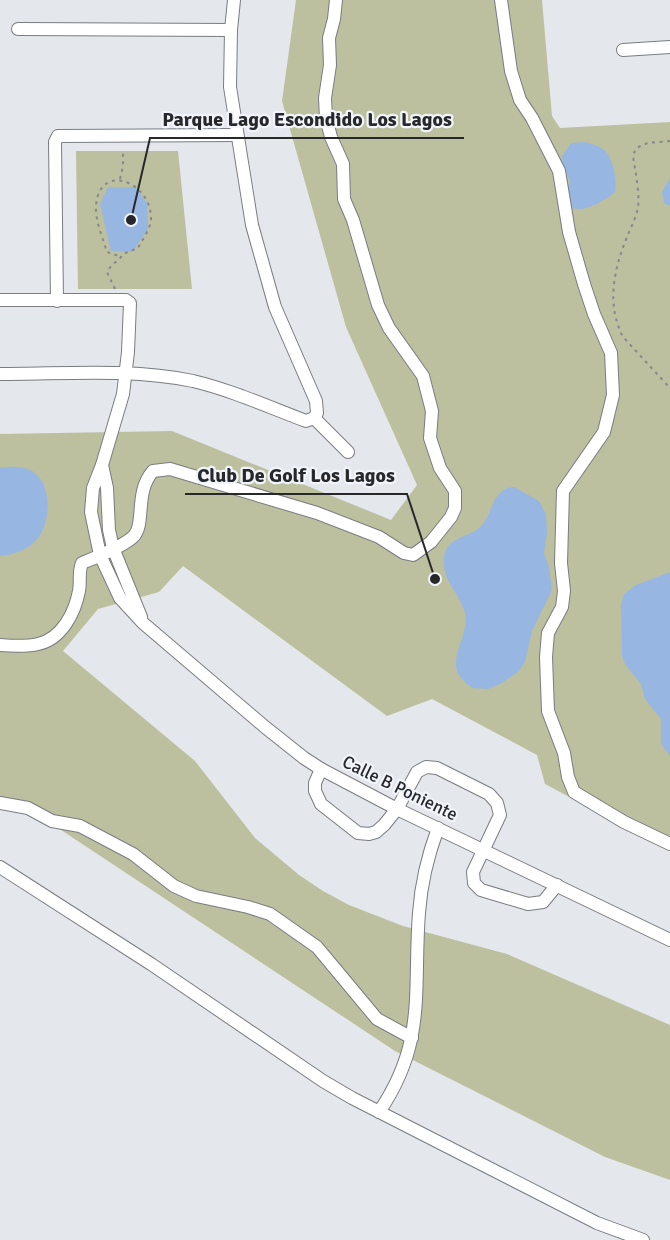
<svg xmlns="http://www.w3.org/2000/svg" width="670" height="1240" font-family="Signika,sans-serif">
<style>
.green{fill:#bcc09f}
.water{fill:#98b6e2}
.lines{fill:none;stroke-linecap:round;stroke-linejoin:round}
.minor-casing{stroke:#797c81;stroke-width:14}
.path{stroke:#86888b;stroke-width:2;stroke-dasharray:3 4.5;stroke-linecap:butt}
.minor{stroke:#fff;stroke-width:12}
.labels{text-anchor:middle;stroke-width:4.5;stroke-linejoin:round;paint-order:stroke}
.street-label{font-size:18px;fill:#27282a;stroke:#f1f4fa}
.leader{fill:none;stroke:#27282a;stroke-width:2}
.callout-dot{fill:#27282a;stroke:#f1f4fa;stroke-width:2}
.callout-label{font-size:20px;text-anchor:middle;font-weight:bold;fill:#27282a;stroke:#f1f4fa;stroke-width:4.5;stroke-linejoin:round;paint-order:stroke}
</style>
<rect width="100%" height="100%" fill="#e4e7ec"/>
<g class="green">
<polygon points="296,0 542,0 552,116 560,128 670,122 670,851 545,784 537,755 432,699 387,716 183,566 159,592 98,609 63,651 195,761 255,838 299,875 323,891 349,905 403,926 507,954 670,1025 670,1180 605,1157 395,1051 49,822 0,799 0,434 172,431 391,520 417,485 346,327 282,101"/>
<polygon points="76,151 178,151 192,289 78,289"/>
</g>
<g class="water">
<path d="M585 142C593 144 603 147 607 153 614 163 617 181 615 192 604 201 581 216 568 205L566 195 570 181 563 167 562 156 571 143Z"/>
<polygon points="670,178 670,206 664,203 662,192"/>
<polygon points="108,187 135,187 147,203 148,229 132,252 111,251 100,204"/>
<path d="M0 467C11 467 22 465 32 471 55 485 51 531 31 545 22 552 10 555 0 556Z"/>
<path d="M514 487 539 501 546 514 547 533 544 553 549 567 552 590 532 631 525 662 519 671 502 683 488 689 472 688C467 684 462 680 459 675 448 658 470 633 465 613 459 592 442 582 444 558 446 537 468 538 480 527 494 513 491 489 514 487Z"/>
<polygon points="670,572 670,756 661,744 661,719 645,699 641,684 625,664 622,656 621,604 624,594 636,585"/>
</g>
<g class="lines">
<defs>
<g id="minor">
<polyline points="234,0 231,30 230,87 252,225 275,307 316,401 317,413 314,418"/>
<polyline points="501,0 511,71 520,100 532,118 559,171 569,232 584,284 594,314 611,353 613,395 604,432 563,491 561,563 564,591 562,607 548,633 546,657 548,711 564,753 568,777 574,792 624,822 670,844"/>
<polyline points="18,29 231,30"/>
<polyline points="623,50 670,47"/>
<polyline points="0,300 126,300 130,303 128,352 123,394 102,465 93,488 91,512 100,555 120,598 143,623 265,727 304,758 321,769 397,809 670,940"/>
<polyline points="57,301 55,142 58,136 236,135"/>
<path d="M0 374C64 374 130 368 193 381 231 390 269 407 306 421L314 418"/>
<polyline points="314,418 348,452"/>
<polyline points="102,465 107,488 109,530 113,548 141,617"/>
<path d="M0 645C12 646 26 647 38 644 62 639 75 612 79 591 81 581 78 573 82 563 95 558 123 546 133 537 146 525 134 492 153 471L170 469 317 513 379 537 404 553 413 555 431 542 451 517 455 508V491L440 468 430 438 432 411 423 376 389 328 378 305 353 220 344 199 343 164 331 137 326 118 325 98 330 65 329 38 334 19 336 0"/>
<polyline points="321,769 315,783 315,791 321,804 358,833 369,834 376,832 384,825 397,809 417,772 426,767 437,768 489,794 497,803 500,815 473,872 474,883 481,890 528,904 543,902 557,885"/>
<polyline points="0,803 28,808 52,821 80,826 133,854 174,886 196,896 248,907 270,914 317,947 377,1019 412,1038"/>
<polyline points="0,867 151,964 323,1081 352,1098 597,1223 643,1240"/>
<path d="M379 1112C427 1042 413 990 419 913 421 884 428 855 438 828"/>
</g>
</defs>
<use href="#minor" class="minor-casing"/>
<g class="path">
<path d="M670 141C656 143 637 140 633 156 635 170 640 194 638 207 636 218 631 227 627 237 614 269 606 304 623 337L670 388"/>
<polyline points="120,179 123,166 123,151"/>
<path d="M115 289 107 272C112 263 119 261 123 254L138 248C142 240 151 228 151 219 152 182 99 161 96 206 95 220 103 239 107 252L122 257"/>
</g>
<use href="#minor" class="minor"/>
</g>
<g class="labels">
<g class="street-label">
<text transform="translate(400 788) rotate(26)" y="6">Calle B Poniente</text>
</g>
</g>
<path class="leader" d="M131 220L150 138H464M435 579L407 494H185"/>
<g class="callout-dot">
<circle cx="131" cy="220" r="6"/>
<circle cx="435" cy="579" r="6"/>
</g>
<g class="callout-label">
<text x="307" y="126">Parque Lago Escondido Los Lagos</text>
<text x="296" y="482">Club De Golf Los Lagos</text>
</g>
</svg>
